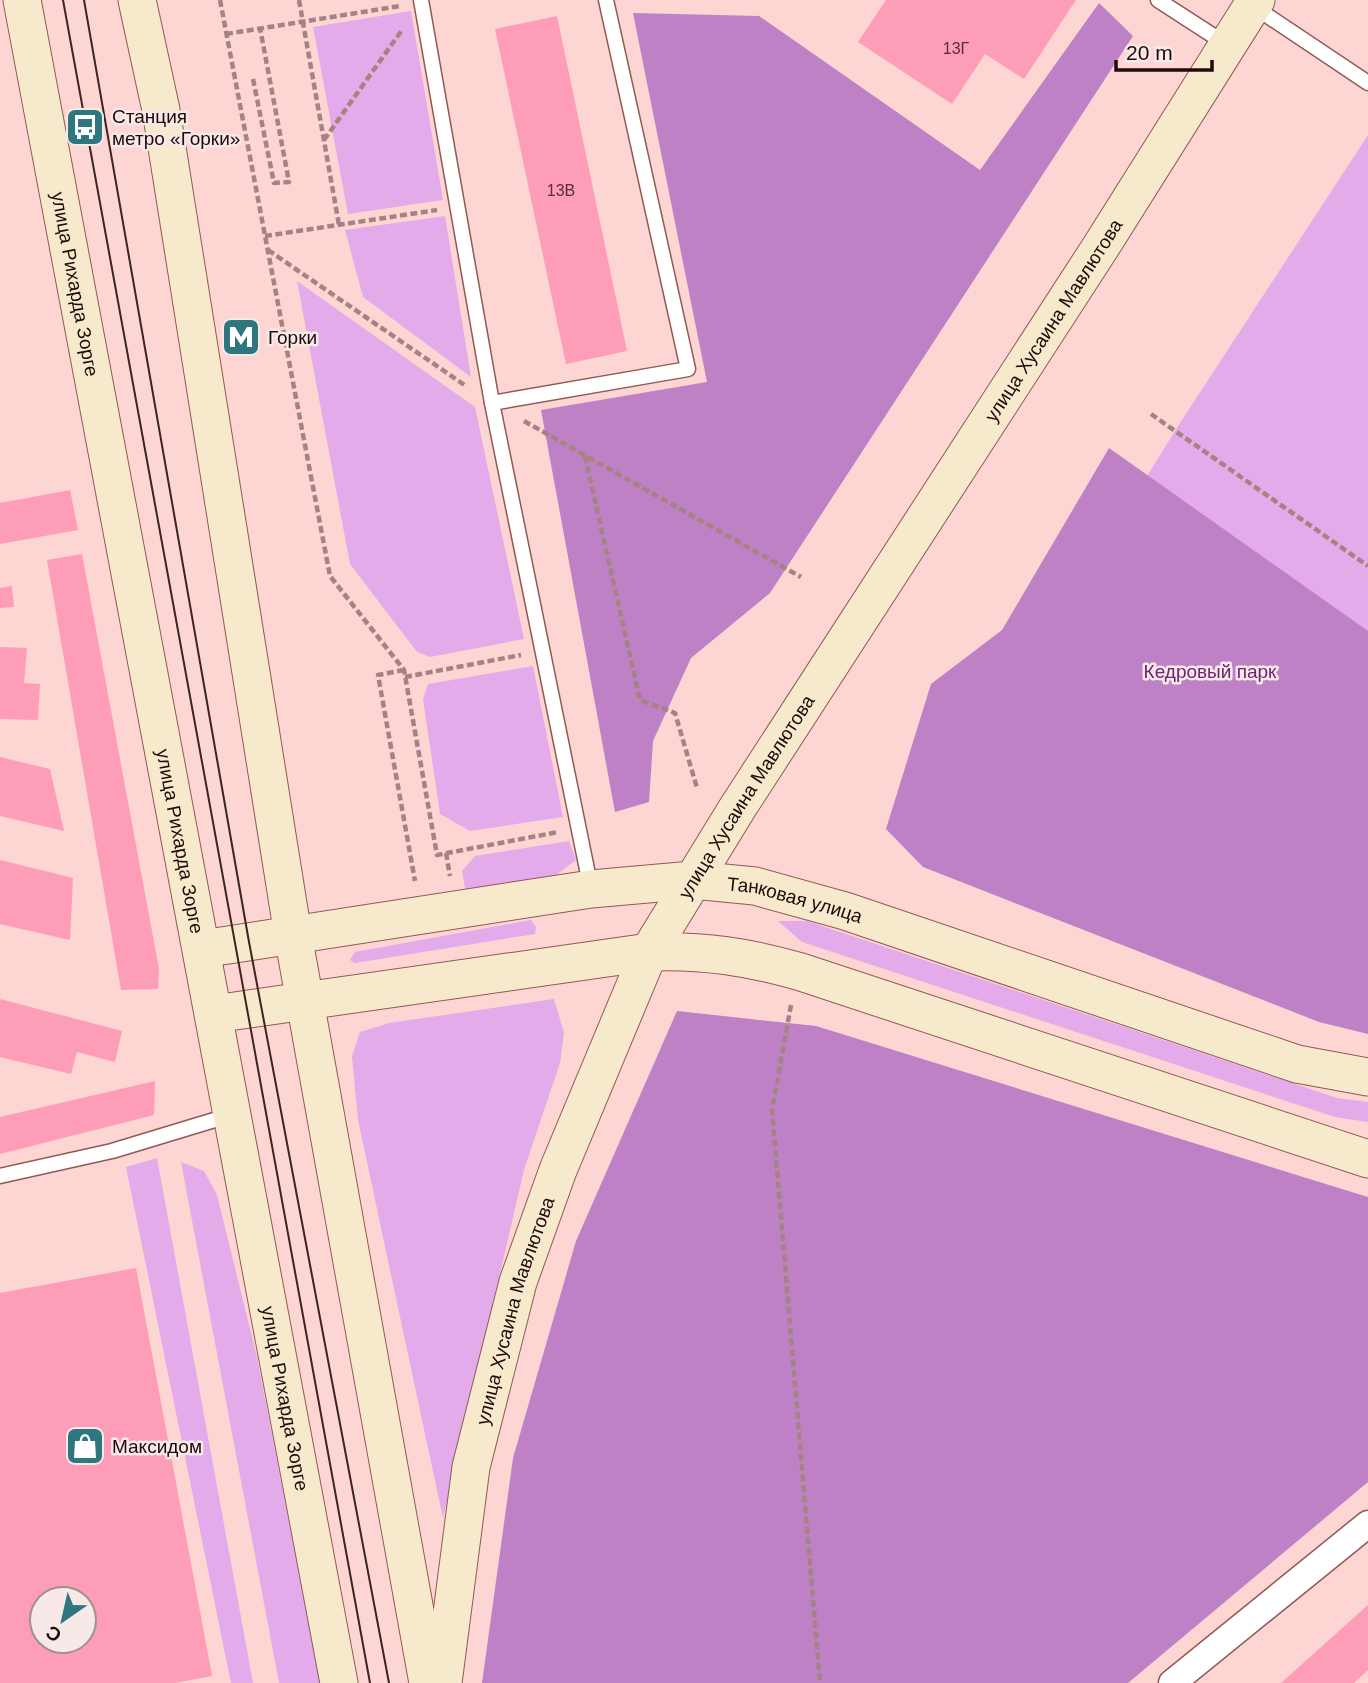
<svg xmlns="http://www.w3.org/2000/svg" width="1368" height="1683" font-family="Arial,sans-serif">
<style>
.green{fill:#e3abea}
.forest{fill:#bf81c6}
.building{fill:#fe9db7;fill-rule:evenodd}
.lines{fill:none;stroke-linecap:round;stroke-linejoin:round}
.lane-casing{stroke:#915856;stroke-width:17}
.street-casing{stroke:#915856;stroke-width:29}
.secondary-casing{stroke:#915856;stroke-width:39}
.path{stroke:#a48382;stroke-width:4.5;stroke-dasharray:7 3.5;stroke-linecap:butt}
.lane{stroke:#fff;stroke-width:14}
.street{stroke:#fff;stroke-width:26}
.secondary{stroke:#f7e9cc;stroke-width:37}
.tram{stroke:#3c2423;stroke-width:2}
.labels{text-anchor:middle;stroke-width:5;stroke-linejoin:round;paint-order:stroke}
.number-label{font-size:16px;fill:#582f35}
.poi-label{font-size:19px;fill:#200a0a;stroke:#f7e9e8;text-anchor:start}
.street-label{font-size:19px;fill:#200a0a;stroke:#f7e9e8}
.park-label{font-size:19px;fill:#6e2377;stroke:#f7e9e8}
</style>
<rect width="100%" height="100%" fill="#fdd5d2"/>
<g class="green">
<polygon points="411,11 443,200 348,214 313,27"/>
<polygon points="1368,135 1368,868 1043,643 1180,423"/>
<polygon points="445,216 471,377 363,297 345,230"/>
<polygon points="297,281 475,407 524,639 430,657 417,652 350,564"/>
<polygon points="533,666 563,817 470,831 440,814 423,699 428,684"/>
<polygon points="569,841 576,860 556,875 466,894 462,871 475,856"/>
<polygon points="531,920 536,927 535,934 355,963 350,960 355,952"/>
<polygon points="778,921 807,921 1337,1098 1368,1102 1368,1122 1335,1117 802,942"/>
<polygon points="554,999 564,1033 560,1063 524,1170 443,1518 358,1120 352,1056 360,1032 389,1023"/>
<polygon points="157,1158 253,1683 231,1683 126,1167"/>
<polygon points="181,1162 204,1171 217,1195 257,1357 320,1683 279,1683"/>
</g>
<g class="forest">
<polygon points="1099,3 1133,36 770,593 691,658 653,741 649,802 615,812 541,410 707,382 633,13 759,16 980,170"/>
<polygon points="1109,448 1368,631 1368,1034 1319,1022 923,867 886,829 931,684 1002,630"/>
<polygon points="677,1011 816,1026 1368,1197 1368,1482 1128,1683 482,1683 513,1458 576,1241"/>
</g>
<g class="building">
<polygon points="886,0 1076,0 1024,79 985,54 952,104 858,42"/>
<polygon points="557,16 627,351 566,364 495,29"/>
<polygon points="70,490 78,530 0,544 0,503"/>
<polygon points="82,554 159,969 158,989 121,990 47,560"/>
<polygon points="12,586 14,607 0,608 0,588"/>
<polygon points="0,647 27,648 24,683 40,684 38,720 0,719"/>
<polygon points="0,757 50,769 64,831 0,816"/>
<polygon points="0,860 73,878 70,940 0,924"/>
<polygon points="0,999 122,1031 115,1062 77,1052 71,1074 0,1057"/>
<polygon points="155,1081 154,1115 0,1154 0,1117"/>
<path d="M136 1268 212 1676 175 1683H0V1293ZM42 1599H84V1641H42Z"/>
<polygon points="1368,1605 1368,1670 1354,1683 1281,1683"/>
</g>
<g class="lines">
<defs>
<g id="lane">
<polyline points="421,0 492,403 591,889"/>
<polyline points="1158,0 1226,44"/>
<polyline points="1253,6 1368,83"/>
<polyline points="492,403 688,369 606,0"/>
<polyline points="0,1176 112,1151 231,1115"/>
</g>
<polyline id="street" points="1172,1683 1368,1524"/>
<g id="secondary">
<path id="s1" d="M22 0 339 1683"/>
<polyline points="137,0 161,110 293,935 428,1683"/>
<path id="s2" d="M202 949 591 889 693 880 755 886 845 911 1297 1064 1368 1077"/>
<path d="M214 1014 649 952C703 950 749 957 801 972L1368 1159"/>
<path id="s3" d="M443 1683 471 1467 518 1282 558 1170 649 952 738 807 1100 248 1256 0"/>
</g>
</defs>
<use href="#lane" class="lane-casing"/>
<use href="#street" class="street-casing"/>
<use href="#secondary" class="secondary-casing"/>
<g class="path">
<polyline points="220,0 330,576 404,670 437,855 558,832"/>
<polyline points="299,0 339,225"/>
<polyline points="226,34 400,6"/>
<polyline points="253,79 274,183 289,182 260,28"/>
<polyline points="324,140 402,30"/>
<polyline points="265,236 437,210"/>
<polyline points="268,250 466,386"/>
<polyline points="1151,414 1368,566"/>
<polyline points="524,421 801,577"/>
<polyline points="585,456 640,700 675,713 697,788"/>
<polyline points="404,670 378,675 415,881"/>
<polyline points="405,677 521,655"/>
<polyline points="446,853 450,876"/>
<polyline points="791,1005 772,1110 820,1683"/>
</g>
<use href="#lane" class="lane"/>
<use href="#street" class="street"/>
<use href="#secondary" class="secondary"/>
<g class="tram">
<polyline points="63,0 370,1683"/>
<polyline points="84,0 249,942 389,1683"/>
</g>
</g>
<defs>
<symbol id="bus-square" viewBox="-11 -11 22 22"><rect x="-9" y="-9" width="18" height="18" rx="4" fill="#2e777e" stroke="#f7e9e8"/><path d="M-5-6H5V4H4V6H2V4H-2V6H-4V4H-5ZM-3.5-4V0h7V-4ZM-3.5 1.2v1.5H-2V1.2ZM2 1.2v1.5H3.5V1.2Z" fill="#fff"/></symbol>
<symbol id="metro-square" viewBox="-11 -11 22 22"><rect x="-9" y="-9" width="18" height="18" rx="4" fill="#2e777e" stroke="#f7e9e8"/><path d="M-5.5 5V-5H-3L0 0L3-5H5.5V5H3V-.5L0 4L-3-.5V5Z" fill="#fff"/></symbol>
<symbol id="shop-square" viewBox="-11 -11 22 22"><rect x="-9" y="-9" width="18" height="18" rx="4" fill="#2e777e" stroke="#f7e9e8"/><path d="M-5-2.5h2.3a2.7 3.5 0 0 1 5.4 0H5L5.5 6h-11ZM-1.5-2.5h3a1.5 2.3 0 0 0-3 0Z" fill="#fff"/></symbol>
</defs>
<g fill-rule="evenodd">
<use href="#bus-square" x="63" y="105" width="44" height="44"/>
<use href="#metro-square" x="219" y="315" width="44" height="44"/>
<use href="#shop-square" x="63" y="1424" width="44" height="44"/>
</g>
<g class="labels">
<g class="number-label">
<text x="956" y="54">13Г</text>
<text x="561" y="196">13В</text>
</g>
<g class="poi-label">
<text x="112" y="123">Станция<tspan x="112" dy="22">метро «Горки»</tspan></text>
<text x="268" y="344">Горки</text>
<text x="112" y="1453">Максидом</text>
</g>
<g class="street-label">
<text dy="7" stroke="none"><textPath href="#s1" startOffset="289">улица Рихарда Зорге</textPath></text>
<text dy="7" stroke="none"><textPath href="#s3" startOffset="1514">улица Хусаина Мавлютова</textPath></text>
<text dy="7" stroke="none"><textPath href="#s3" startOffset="947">улица Хусаина Мавлютова</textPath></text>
<text dy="7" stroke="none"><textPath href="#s1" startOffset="856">улица Рихарда Зорге</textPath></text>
<text dy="7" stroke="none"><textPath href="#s2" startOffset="600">Танковая улица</textPath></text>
<text dy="7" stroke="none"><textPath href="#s3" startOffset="380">улица Хусаина Мавлютова</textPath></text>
<text dy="7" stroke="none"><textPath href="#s1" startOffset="1423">улица Рихарда Зорге</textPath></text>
</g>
<g class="park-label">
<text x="1210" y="678">Кедровый парк</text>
</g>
</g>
<g transform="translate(63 1620) rotate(214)"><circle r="33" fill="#f7e9e8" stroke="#a1908f" stroke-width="2"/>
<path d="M0-5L12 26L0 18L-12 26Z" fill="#2e777e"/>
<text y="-10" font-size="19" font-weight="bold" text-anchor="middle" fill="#200a0a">С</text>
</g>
<path d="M1116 60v10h96v-10" fill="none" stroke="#200a0a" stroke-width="3.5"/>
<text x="1126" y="60" font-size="21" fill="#200a0a" stroke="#f7e9e8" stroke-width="5" paint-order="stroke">20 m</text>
</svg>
